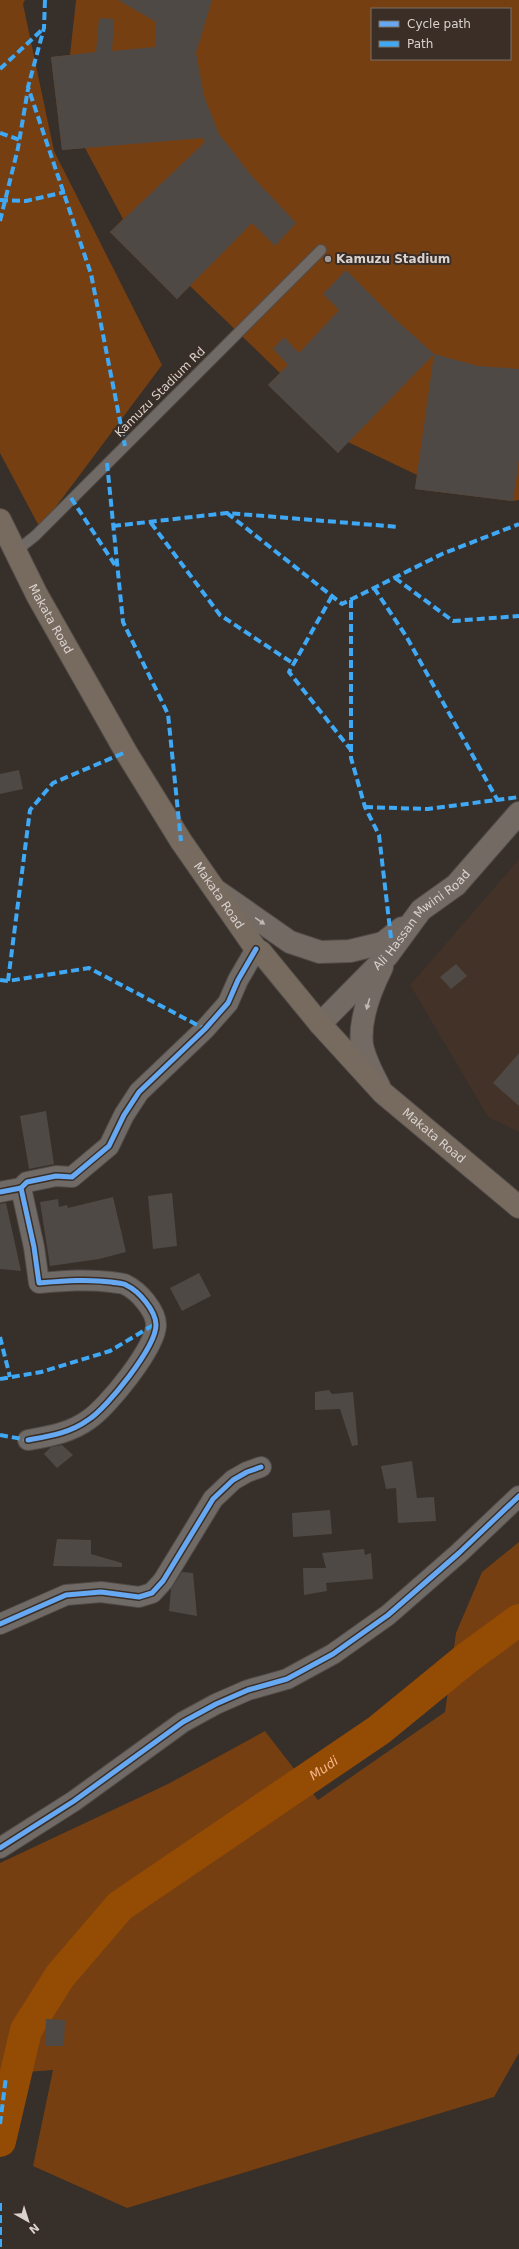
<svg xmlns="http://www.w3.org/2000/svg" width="519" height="2249" font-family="'DejaVu Sans',sans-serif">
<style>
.built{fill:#423227}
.green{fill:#763f11;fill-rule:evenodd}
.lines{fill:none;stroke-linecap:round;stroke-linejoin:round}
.river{stroke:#944b04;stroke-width:32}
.building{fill:#4f4945}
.service-casing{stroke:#524c48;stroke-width:12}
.minor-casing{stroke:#524c48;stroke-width:22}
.secondary-casing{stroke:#524c48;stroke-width:24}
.primary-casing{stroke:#524c48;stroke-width:24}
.service{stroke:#706a67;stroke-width:10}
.minor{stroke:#706a67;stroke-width:20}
.secondary{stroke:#736a64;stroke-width:22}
.primary{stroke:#776b60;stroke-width:22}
.quiet{stroke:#3fa9f5;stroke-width:4;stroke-dasharray:8 4;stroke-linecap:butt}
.cycleway-casing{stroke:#3a2e26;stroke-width:8}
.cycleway{stroke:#66a8f1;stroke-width:5}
.oneway{fill:#c0b8b4}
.poi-dot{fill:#a19995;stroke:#3a2e26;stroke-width:1.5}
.labels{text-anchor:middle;stroke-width:4;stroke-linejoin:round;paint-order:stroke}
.poi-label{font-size:12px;font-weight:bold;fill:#dad2ce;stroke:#3a2e26;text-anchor:start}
.street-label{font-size:12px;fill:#dad2ce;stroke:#3a2e26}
.water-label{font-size:13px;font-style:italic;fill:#f6b489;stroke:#3a2e26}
</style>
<rect width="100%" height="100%" fill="#362f2a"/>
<polygon class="built" points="519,859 519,1132 488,1117 410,985"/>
<g class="green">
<polygon points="0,0 25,0 23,4 54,151 162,365 40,528 0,453"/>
<path d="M76 0H519V500L513 501 415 489 417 475 348 442 338 453 268 385 280 373 190 286 177 299 110 232 123 219 85 148 62 150 51 57 70 55ZM372 9H510V59H372Z"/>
<polygon points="519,1542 519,2053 494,2097 127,2208 33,2166 53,2070 0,2074 0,1863 168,1784 265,1731 318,1800 445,1712 456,1633 482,1572"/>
</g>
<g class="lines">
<path class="river" id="s1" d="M0 2141 26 2030 60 1976 120 1906 379 1730 467 1658 519 1620"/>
</g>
<g class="building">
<polygon points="118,0 212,0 196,53 204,96 219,134 251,175 296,223 275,246 252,223 177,299 110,232 205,142 203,138 62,150 51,57 96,52 99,18 114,19 112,51 155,47 156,22 158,23"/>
<polygon points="346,270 395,319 434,354 478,366 519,369 519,460 513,501 415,489 434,354 338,453 268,385 288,365 273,349 284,337 299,353 339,310 323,294"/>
<polygon points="19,770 23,789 0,794 0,774"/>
<polygon points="456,964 467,976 451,989 440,977"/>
<polygon points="519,1053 519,1106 493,1083"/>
<polygon points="46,1111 54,1164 29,1169 20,1116"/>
<polygon points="172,1193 177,1246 153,1249 148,1196"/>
<polygon points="113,1197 126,1252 99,1259 50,1266 40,1202 58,1199 59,1207 67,1205 68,1208"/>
<polygon points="6,1203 21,1271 0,1269 0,1204"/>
<polygon points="199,1273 211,1296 182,1311 170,1288"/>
<polygon points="329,1390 332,1394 353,1392 358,1445 352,1446 340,1409 315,1410 315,1392"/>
<polygon points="62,1445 73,1455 57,1468 44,1454 51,1447"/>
<polygon points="412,1461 417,1498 434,1497 436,1521 398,1523 396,1488 386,1489 381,1466"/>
<polygon points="330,1510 332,1534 293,1537 292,1513"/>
<polygon points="57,1539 91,1540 91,1554 122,1563 122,1567 53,1566"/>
<polygon points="364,1549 365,1555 371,1553 373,1579 326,1583 327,1591 304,1595 303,1568 326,1568 322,1553"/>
<polygon points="182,1572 193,1573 197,1616 169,1611 171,1589"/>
<polygon points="46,2019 65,2020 64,2046 45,2046"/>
</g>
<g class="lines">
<defs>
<polyline id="service" points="16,551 35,536 321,250"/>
<g id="minor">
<path d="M21 1188 34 1247 39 1283C64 1281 87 1279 111 1282 116 1283 123 1283 126 1285 139 1291 156 1311 156 1325 156 1347 107 1408 88 1420 70 1433 50 1436 28 1440"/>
<polyline points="0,1192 21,1188 27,1182 56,1176 72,1177 109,1146 124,1115 139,1092 205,1029 228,1003 238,980 256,949"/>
<polyline points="0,1624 66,1595 101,1592 139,1597 152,1593 163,1581 213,1499 233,1480 247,1472 261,1467"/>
<polyline points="0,1848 74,1801 183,1722 216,1704 248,1690 287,1679 333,1654 388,1615 459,1553 519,1496"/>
</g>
<g id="secondary">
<polyline points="217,891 290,942 320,952 350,951 383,943 402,928"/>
<path id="s2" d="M320 1024 388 955 421 910 456 885 519 813"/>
<path d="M379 1086C372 1073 365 1060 362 1045 359 1020 371 989 382 967"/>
</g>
<g id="primary">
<path id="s3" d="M0 520 37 595 126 752 181 841 256 949 261 952 320 1024 383 1093 519 1207"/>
</g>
</defs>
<use href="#service" class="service-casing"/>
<use href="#minor" class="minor-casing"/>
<use href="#secondary" class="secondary-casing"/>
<use href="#primary" class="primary-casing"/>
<use href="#service" class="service"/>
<use href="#minor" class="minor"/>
<use href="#secondary" class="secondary"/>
<use href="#primary" class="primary"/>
<g class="quiet">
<polyline points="45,0 44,28 28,87 91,274 125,446"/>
<polyline points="0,69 44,28"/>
<polyline points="0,133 20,140"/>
<polyline points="0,200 26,201 65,192"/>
<polyline points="0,221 18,148 28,89"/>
<polyline points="107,463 123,622 168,714 181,841"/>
<polyline points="71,498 117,568"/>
<polyline points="227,513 342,604 442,554 519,524"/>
<polyline points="151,523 220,615 294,664"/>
<polyline points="113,526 227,513 399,527"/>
<polyline points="395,578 453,621 519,616"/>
<polyline points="374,588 406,636 498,801"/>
<polyline points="332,596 289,672 351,750"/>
<polyline points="351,600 351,758 365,807 379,835 391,938"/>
<polyline points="365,807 428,809 519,797"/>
<polyline points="0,980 8,981 89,968 205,1029"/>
<polyline points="8,981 30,810 53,783 126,752"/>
<polyline points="0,1337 10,1377"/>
<polyline points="0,1379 41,1372 110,1351 155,1324"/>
<polyline points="0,1435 28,1440"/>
<polyline points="0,2124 6,2077"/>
<polyline points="0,2203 0,2248"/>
</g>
<defs>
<g id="cycleway">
<path d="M21 1188 34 1247 39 1283C64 1281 87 1279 111 1282 116 1283 123 1283 126 1285 139 1291 156 1311 156 1325 156 1347 107 1408 88 1420 70 1433 50 1436 28 1440"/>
<polyline points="0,1192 21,1188 27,1182 56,1176 72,1177 109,1146 124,1115 139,1092 205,1029 228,1003 238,980 256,949"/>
<polyline points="0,1624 66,1595 101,1592 139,1597 152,1593 163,1581 213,1499 233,1480 247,1472 261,1467"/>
<polyline points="0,1848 74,1801 183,1722 216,1704 248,1690 287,1679 333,1654 388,1615 459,1553 519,1496"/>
</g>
</defs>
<use href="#cycleway" class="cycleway-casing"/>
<use href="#cycleway" class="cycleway"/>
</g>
<defs><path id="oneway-solid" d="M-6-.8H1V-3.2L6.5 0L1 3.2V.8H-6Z"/></defs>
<g class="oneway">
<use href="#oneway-solid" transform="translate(260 921) rotate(35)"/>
<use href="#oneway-solid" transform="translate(368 1004) rotate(106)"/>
</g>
<circle class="poi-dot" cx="328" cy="259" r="4"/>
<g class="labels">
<g class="poi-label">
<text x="336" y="263">Kamuzu Stadium</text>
</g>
<g class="street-label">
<text transform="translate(160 392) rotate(-45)" y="4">Kamuzu Stadium Rd</text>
<text dy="4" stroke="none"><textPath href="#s3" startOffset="111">Makata Road</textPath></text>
<text dy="4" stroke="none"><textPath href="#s3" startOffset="435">Makata Road</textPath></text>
<text dy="4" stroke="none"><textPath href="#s2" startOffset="146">Ali Hassan Mwini Road</textPath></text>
<text dy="4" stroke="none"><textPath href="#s3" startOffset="759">Makata Road</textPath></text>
</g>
<g class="water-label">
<text dy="5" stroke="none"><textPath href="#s1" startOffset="516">Mudi</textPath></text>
</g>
</g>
<rect x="371" y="8" width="140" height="52" fill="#3a2e26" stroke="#7a7069"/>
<rect x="379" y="21" width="20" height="6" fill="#66a8f1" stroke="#7a7069"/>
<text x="407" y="28" font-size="12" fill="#dad2ce">Cycle path</text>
<rect x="379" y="41" width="20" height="6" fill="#3fa9f5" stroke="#7a7069"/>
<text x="407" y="48" font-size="12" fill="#dad2ce">Path</text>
<g transform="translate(28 2221) rotate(141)" stroke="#3a2e26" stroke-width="3" paint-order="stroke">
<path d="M0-3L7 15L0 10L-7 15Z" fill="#dad2ce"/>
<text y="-6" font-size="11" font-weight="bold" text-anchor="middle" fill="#dad2ce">N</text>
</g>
</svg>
